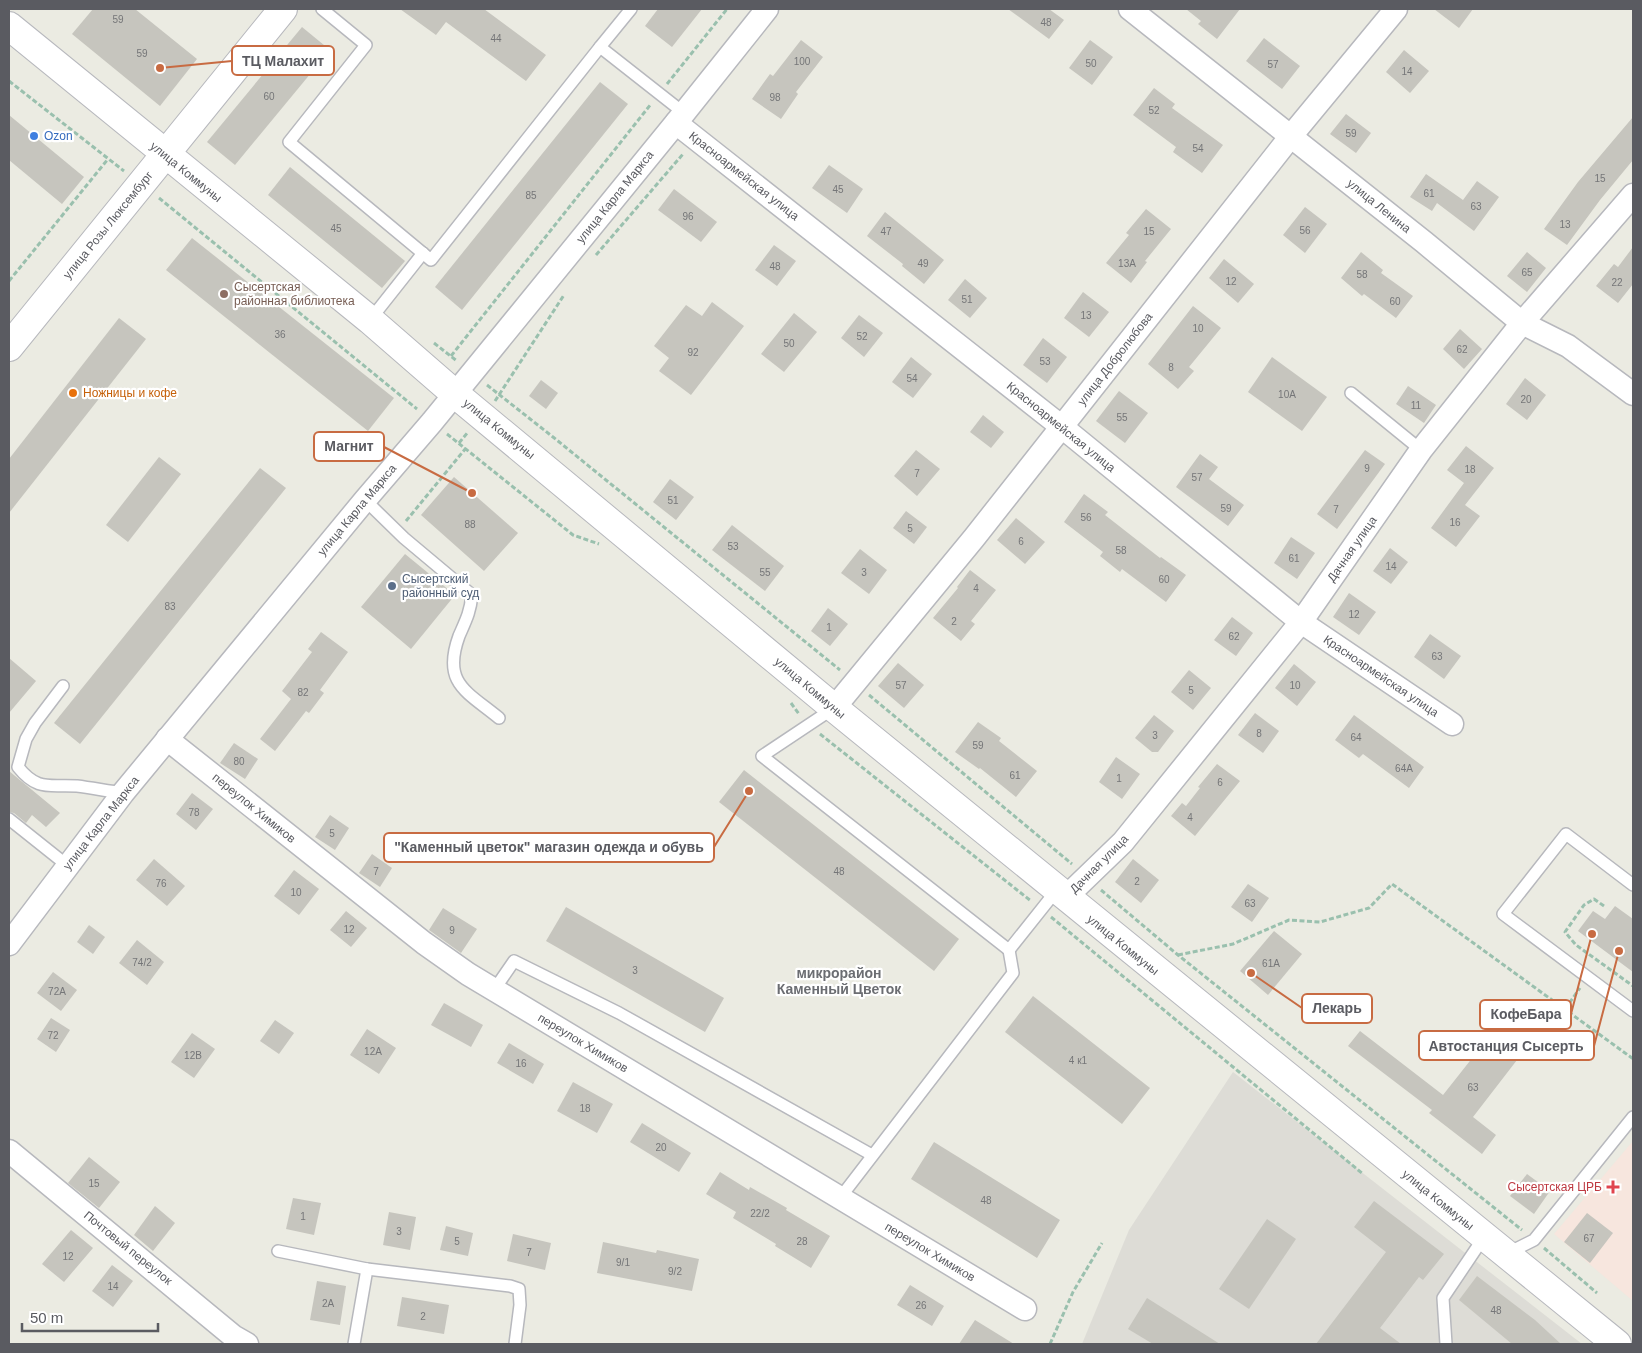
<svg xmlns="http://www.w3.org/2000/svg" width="1642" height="1353" font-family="Arial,sans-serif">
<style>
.industrial{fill:#dddcd6}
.medical{fill:#f7e6de}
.building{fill:#c6c5be}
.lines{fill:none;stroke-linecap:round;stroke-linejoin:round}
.service-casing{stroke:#b7b8bd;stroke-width:14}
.minor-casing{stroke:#b7b8bd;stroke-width:25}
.tertiary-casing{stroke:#b7b8bd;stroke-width:30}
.path{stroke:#9ac0ae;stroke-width:3;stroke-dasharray:5 2.5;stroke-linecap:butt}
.service{stroke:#fff;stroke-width:11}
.minor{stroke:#fff;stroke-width:22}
.tertiary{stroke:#fff;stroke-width:28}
.shop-dot{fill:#3f7fe0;stroke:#fff;stroke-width:2}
.education-dot{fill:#8d6e63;stroke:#fff;stroke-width:2}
.food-dot{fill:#e8710a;stroke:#fff;stroke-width:2}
.service-dot{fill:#5c6f8a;stroke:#fff;stroke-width:2}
.health-dot{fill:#e0444e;stroke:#fff;stroke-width:2}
.labels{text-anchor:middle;stroke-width:4.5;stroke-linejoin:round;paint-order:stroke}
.number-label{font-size:10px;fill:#757678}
.shop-label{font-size:12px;fill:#366cbe;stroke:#fff;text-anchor:start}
.street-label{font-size:12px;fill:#5a5b61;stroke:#fff}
.education-label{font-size:12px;fill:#785e54;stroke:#fff;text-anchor:start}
.food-label{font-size:12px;fill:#c56008;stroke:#fff;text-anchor:start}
.service-label{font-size:12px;fill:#4e5e75;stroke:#fff;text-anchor:start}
.health-label{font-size:12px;fill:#be3a42;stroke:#fff;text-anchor:end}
.neighbourhood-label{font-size:14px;font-weight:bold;fill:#6b6d72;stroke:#fff}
.leader{fill:none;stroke:#c86b42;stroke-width:2}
.callout-dot{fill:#c86b42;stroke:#fff;stroke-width:2}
.callout{fill:#fff;stroke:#c86b42;stroke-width:2}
.callout-label{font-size:14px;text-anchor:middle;font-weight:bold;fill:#5a5b61}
</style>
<rect width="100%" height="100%" fill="#ebebe2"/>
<polygon class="industrial" points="1233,1072 1582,1344 1082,1344 1129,1230"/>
<polygon class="medical" points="1633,1141 1633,1301 1554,1234"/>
<g class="building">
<polygon points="93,9 135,9 197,59 160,106 72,34"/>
<polygon points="400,9 484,9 546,55 526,81 446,22 436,35"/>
<polygon points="658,9 702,9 672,47 645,26"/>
<polygon points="1008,9 1049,9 1064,20 1049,39"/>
<polygon points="1186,9 1240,9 1217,39 1198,24 1201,21"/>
<polygon points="1434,9 1473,9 1459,28"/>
<polygon points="302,27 330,50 235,165 207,142"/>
<polygon points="1264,38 1300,66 1282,89 1246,61"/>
<polygon points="801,40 823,57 796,92 798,94 781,119 752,99 770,74 773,76"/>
<polygon points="1090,40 1113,57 1092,85 1069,68"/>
<polygon points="1404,50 1429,71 1410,93 1386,72"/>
<polygon points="600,82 628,104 462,310 435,287"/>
<polygon points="1154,88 1175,104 1172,108 1223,145 1202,173 1173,152 1176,147 1133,115"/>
<polygon points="1346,114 1371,133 1356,153 1330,134"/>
<polygon points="9,115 84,177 62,204 9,160"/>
<polygon points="1633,117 1633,160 1600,200 1567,245 1544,229 1578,182"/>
<polygon points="829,165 863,189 847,213 812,188"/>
<polygon points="290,167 405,261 382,288 268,195"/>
<polygon points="1426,174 1463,200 1477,181 1499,197 1474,231 1437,203 1432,211 1410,197"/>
<polygon points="674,189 717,222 701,242 658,210"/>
<polygon points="1305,207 1327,224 1305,253 1283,235"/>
<polygon points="1146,209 1171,229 1145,261 1147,262 1131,283 1106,263 1129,235 1126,233"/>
<polygon points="885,212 944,260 924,284 902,266 903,264 867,236"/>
<polygon points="192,238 394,398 368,431 166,270"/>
<polygon points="774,245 796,261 777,286 755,270"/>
<polygon points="1633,247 1633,284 1618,303 1596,286 1614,264 1618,267"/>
<polygon points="1361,252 1383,270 1381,273 1413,296 1396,318 1364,294 1362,296 1341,278"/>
<polygon points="1527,252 1546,268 1527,292 1507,276"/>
<polygon points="1224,259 1254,284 1238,303 1209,278"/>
<polygon points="965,279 987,298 970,318 948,300"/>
<polygon points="1083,292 1109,312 1089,337 1064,318"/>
<polygon points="712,302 744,326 691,395 659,371 669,358 654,346 686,305 702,316"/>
<polygon points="1193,306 1221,328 1189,367 1194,371 1178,389 1148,364"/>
<polygon points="794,313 817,332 784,372 761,354"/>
<polygon points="859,315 883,333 864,357 841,338"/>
<polygon points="119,318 146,339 9,513 9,459"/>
<polygon points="1460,329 1482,349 1464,369 1443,349"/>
<polygon points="1043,338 1067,357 1047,383 1023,365"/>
<polygon points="911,357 932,374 913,398 892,382"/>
<polygon points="1272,357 1327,397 1302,431 1248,392"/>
<polygon points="1525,378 1546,395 1527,420 1506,404"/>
<polygon points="541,380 558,393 546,409 529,396"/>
<polygon points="1408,386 1436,405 1424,423 1396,404"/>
<polygon points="1119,391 1148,413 1125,443 1096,421"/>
<polygon points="983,415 1004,432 991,448 970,432"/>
<polygon points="1466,446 1494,468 1465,505 1480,516 1456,547 1431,528 1464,483 1447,470"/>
<polygon points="916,450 940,469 917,496 894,476"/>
<polygon points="1365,450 1385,464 1337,529 1317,514"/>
<polygon points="1200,454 1218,467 1209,479 1244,505 1228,526 1176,487"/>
<polygon points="159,457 181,474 128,542 106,525"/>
<polygon points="260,468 286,488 80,744 54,723"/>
<polygon points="454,477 518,533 484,571 421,515"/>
<polygon points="670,479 694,497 676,520 653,502"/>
<polygon points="1084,494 1108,512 1105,515 1160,558 1161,557 1186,575 1166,602 1122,569 1120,572 1100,556 1103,552 1064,522"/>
<polygon points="906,511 927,527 914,544 893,528"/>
<polygon points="1016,518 1045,542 1025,564 997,540"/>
<polygon points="732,525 784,566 765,591 712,550"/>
<polygon points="1291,537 1315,553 1297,579 1274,563"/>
<polygon points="1390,548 1408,562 1391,584 1373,571"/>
<polygon points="860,549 887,570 869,594 841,573"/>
<polygon points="405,554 455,595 411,649 361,607"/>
<polygon points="970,570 996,590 971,621 975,624 961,641 933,618 958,588 957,587"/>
<polygon points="1349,593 1376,612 1359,635 1333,617"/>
<polygon points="828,608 848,624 830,646 811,631"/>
<polygon points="1232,617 1253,633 1236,656 1214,640"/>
<polygon points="321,632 348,652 320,690 324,693 309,713 306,711 275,751 260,739 291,699 282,691 312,652 308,649"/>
<polygon points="1430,634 1461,656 1444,679 1414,657"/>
<polygon points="9,658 36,681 9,713"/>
<polygon points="898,663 924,685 904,708 878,686"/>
<polygon points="1294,664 1316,682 1297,706 1275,688"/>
<polygon points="1189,670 1211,688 1193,710 1171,692"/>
<polygon points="1255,713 1279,731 1263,753 1238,735"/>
<polygon points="1154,715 1174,731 1158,752 1152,752 1135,738"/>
<polygon points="1354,715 1424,767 1409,788 1363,754 1359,758 1335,740"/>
<polygon points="978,722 1001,738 999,741 1037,771 1016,797 980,768 979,769 955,752"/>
<polygon points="234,743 258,759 245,779 220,763"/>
<polygon points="1116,757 1140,774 1122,799 1099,782"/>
<polygon points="1217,764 1240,781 1195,836 1171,816 1182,803 1186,806 1200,788 1198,787"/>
<polygon points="744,770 959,939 934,971 719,802"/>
<polygon points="9,771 60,813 46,827 32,815 26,823 14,813 9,812"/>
<polygon points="192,793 213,809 196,830 176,814"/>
<polygon points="330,815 349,828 335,850 315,837"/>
<polygon points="372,854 392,868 380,887 359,873"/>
<polygon points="154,859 185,886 167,906 136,880"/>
<polygon points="1133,859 1159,880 1141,903 1115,882"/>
<polygon points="294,870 319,889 299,915 274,896"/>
<polygon points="1248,884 1269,898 1252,922 1231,907"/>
<polygon points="1615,906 1633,919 1633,972 1578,931 1593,911 1605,919"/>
<polygon points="566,907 724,998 705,1032 546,941"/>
<polygon points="443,908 477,929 461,953 429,930"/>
<polygon points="346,911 367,928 351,947 330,930"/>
<polygon points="89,925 105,937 93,954 77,942"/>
<polygon points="1274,931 1302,954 1268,995 1240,971"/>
<polygon points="137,940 164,962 147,985 119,963"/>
<polygon points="53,972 77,990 61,1011 37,993"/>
<polygon points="1033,996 1150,1088 1122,1124 1005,1032"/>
<polygon points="444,1003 483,1025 471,1047 431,1025"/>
<polygon points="51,1018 70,1030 56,1052 37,1039"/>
<polygon points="275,1020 294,1033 279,1054 260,1041"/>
<polygon points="367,1029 396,1048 379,1074 350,1055"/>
<polygon points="1360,1031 1443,1095 1488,1038 1517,1060 1473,1117 1496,1135 1482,1154 1429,1113 1432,1110 1348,1046"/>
<polygon points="192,1033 215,1049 194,1078 171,1062"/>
<polygon points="509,1043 544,1064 533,1084 497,1063"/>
<polygon points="573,1082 613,1104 597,1133 557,1111"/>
<polygon points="642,1123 691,1153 679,1172 630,1142"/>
<polygon points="934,1142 1060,1220 1037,1258 911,1179"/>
<polygon points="89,1157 120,1182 99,1208 68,1183"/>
<polygon points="720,1172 749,1190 750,1187 787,1208 786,1210 830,1236 811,1268 775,1246 776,1244 733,1218 736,1212 706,1194"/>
<polygon points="1527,1174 1550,1191 1534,1214 1510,1196"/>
<polygon points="293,1198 321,1203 314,1235 286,1229"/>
<polygon points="1374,1201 1444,1254 1423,1280 1419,1277 1380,1328 1401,1344 1316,1344 1386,1252 1354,1227"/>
<polygon points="155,1206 175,1223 153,1251 134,1235"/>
<polygon points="389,1212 416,1217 410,1250 383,1245"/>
<polygon points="1587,1213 1613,1233 1590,1263 1564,1242"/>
<polygon points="1267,1219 1296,1239 1249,1309 1219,1289"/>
<polygon points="446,1226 473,1233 468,1256 440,1250"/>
<polygon points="71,1230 93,1248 64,1282 42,1264"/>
<polygon points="513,1234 551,1243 545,1270 507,1261"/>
<polygon points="603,1242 656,1253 657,1250 699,1259 692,1291 597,1273"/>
<polygon points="112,1265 133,1281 113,1307 92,1291"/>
<polygon points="1477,1276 1535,1320 1561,1344 1512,1344 1459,1300"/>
<polygon points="317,1281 346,1286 340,1325 310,1320"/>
<polygon points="910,1285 944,1306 932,1326 897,1305"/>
<polygon points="402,1297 449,1305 444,1334 397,1326"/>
<polygon points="1147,1298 1220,1344 1153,1344 1128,1329"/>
<polygon points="975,1320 1014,1344 959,1344"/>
</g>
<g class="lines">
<defs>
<g id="service">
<polyline points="322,9 366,45 289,142 431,260 600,47"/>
<polyline points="631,9 600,47 684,113"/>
<polyline points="370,320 423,253"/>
<polyline points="1351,393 1421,450"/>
<path d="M365 500 404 538 472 595C470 613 466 620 459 636 442 683 466 691 499 718"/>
<path d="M63 686 35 723 26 739 18 767C38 792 50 784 77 786 92 788 108 791 123 793"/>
<polyline points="834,708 762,756 1009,950 1056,891"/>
<polyline points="9,819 68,866"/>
<polyline points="1633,885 1566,834 1503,914 1633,1011"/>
<polyline points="494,990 514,961 619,1013 872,1155"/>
<polyline points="840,1198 1013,973 1009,950"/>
<polyline points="278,1251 367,1269 510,1286 519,1289 520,1305 515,1344"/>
<polyline points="1506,1254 1534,1240 1633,1117"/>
<polyline points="354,1344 367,1269"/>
<polyline points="1446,1344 1443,1298 1484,1237"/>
</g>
<g id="minor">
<polyline points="1130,9 1424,242 1522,323 1568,346 1633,394"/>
<polyline points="676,123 1062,427 1301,622 1452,724"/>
<polyline points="834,708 974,538 1291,136 1396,9"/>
<polyline points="167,739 424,943 468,974 1025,1309"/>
<polyline points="1065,898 1123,842 1301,622 1421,450 1522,323 1633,195"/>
<polyline points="9,944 123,793 365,500 432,422 684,113 767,9"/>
<polyline points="9,1151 233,1336 247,1344"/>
</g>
<g id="tertiary">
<polyline points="9,26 370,320 454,393 834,708 1617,1344"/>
<polyline points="9,347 283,9"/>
</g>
</defs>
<use href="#service" class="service-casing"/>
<use href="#minor" class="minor-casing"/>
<use href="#tertiary" class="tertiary-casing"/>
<g class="path">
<polyline points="9,81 124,171"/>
<polyline points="667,84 727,9"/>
<polyline points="159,198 417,409"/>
<polyline points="596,255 683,154"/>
<polyline points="9,281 108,159"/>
<polyline points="434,343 457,361"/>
<polyline points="451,356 651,104"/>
<polyline points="487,385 553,437 840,670"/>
<polyline points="495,401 564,295"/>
<polyline points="447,434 573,535 599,544"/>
<polyline points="459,443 468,432"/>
<polyline points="406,521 466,448"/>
<polyline points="869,695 1072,864"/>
<polyline points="791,703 799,714"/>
<polyline points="820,734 1031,901"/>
<polyline points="1101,890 1178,955 1522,1230"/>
<polyline points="1604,906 1594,899 1584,905 1565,932 1576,945 1633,986"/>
<polyline points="1051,917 1363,1174"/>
<polyline points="1178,955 1233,944 1289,920 1320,922 1369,908 1392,884 1632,1058 1633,1057"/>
<polyline points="1565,1009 1580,988"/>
<polyline points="1544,1248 1597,1293"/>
<polyline points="1050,1344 1073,1292 1102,1243"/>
</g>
<use href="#service" class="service"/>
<use href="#minor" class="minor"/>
<use href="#tertiary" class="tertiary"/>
</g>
<circle class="shop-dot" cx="34" cy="136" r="5"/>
<circle class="education-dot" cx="224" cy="294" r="5"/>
<circle class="food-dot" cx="73" cy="393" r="5"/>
<circle class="service-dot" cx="392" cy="586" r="5"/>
<path class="health-dot" d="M1610.5 1179.5h5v5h5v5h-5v5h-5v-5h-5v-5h5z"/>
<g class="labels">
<g class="number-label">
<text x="118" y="23">59</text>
<text x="1046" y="26">48</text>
<text x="496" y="42">44</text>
<text x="142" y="57">59</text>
<text x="802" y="65">100</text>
<text x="1091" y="67">50</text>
<text x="1273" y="68">57</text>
<text x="1407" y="75">14</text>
<text x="269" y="100">60</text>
<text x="775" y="101">98</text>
<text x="1154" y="114">52</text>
<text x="1351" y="137">59</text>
<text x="1198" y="152">54</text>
<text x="1600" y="182">15</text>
<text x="838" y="193">45</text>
<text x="1429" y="197">61</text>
<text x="531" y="199">85</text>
<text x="1476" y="210">63</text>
<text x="688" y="220">96</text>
<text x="1565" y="228">13</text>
<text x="336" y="232">45</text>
<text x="1305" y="234">56</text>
<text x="886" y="235">47</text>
<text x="1149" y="235">15</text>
<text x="923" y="267">49</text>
<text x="1127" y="267">13А</text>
<text x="775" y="270">48</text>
<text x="1527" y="276">65</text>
<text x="1362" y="278">58</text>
<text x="1231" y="285">12</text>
<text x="1617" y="286">22</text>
<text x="967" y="303">51</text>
<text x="1395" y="305">60</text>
<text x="1086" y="319">13</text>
<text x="1198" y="332">10</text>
<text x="280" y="338">36</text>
<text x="862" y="340">52</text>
<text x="789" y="347">50</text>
<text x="1462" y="353">62</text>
<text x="693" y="356">92</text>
<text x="1045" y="365">53</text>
<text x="1171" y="371">8</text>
<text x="912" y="382">54</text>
<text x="1287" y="398">10А</text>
<text x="1526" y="403">20</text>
<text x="1416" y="409">11</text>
<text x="1122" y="421">55</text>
<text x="1367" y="472">9</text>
<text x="1470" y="473">18</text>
<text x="917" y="477">7</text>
<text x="1197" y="481">57</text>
<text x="673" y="504">51</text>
<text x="1226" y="512">59</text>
<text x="1336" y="513">7</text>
<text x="1086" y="521">56</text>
<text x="1455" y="526">16</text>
<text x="470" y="528">88</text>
<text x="910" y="532">5</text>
<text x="1021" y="545">6</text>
<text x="733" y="550">53</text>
<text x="1121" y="554">58</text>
<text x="1294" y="562">61</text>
<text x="1391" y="570">14</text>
<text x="765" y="576">55</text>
<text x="864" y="576">3</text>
<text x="1164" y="583">60</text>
<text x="976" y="592">4</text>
<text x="170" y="610">83</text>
<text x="1354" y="618">12</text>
<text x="954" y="625">2</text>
<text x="829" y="631">1</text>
<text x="1234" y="640">62</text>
<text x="1437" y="660">63</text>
<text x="901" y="689">57</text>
<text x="1295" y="689">10</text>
<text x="1191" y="694">5</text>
<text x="303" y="696">82</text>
<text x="1259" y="737">8</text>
<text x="1155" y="739">3</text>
<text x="1356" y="741">64</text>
<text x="978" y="749">59</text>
<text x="239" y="765">80</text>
<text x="1404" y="772">64А</text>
<text x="1015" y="779">61</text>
<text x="1119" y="782">1</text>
<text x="1220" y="786">6</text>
<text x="194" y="816">78</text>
<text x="1190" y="821">4</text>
<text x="332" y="837">5</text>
<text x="376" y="875">7</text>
<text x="839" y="875">48</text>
<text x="1137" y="885">2</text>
<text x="161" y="887">76</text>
<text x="296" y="896">10</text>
<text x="1250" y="907">63</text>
<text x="349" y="933">12</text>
<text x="452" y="934">9</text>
<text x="142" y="966">74/2</text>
<text x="1271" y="967">61А</text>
<text x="635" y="974">3</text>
<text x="57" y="995">72А</text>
<text x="53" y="1039">72</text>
<text x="373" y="1055">12А</text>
<text x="193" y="1059">12В</text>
<text x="1078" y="1064">4 к1</text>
<text x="521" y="1067">16</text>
<text x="1473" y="1091">63</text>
<text x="585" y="1112">18</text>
<text x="661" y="1151">20</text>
<text x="94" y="1187">15</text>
<text x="986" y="1204">48</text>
<text x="760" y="1217">22/2</text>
<text x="303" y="1220">1</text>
<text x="399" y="1235">3</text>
<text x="1589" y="1242">67</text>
<text x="457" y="1245">5</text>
<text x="802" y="1245">28</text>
<text x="529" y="1256">7</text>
<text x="68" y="1260">12</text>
<text x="623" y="1266">9/1</text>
<text x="675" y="1275">9/2</text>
<text x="113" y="1290">14</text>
<text x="328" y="1307">2А</text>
<text x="921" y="1309">26</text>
<text x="1496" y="1314">48</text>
<text x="423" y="1320">2</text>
</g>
<g class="shop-label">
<text x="44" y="140">Ozon</text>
</g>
<g class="street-label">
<text transform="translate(186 172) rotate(39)" y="4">улица Коммуны</text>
<text transform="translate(744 176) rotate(38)" y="4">Красноармейская улица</text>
<text transform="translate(615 197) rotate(-51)" y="4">улица Карла Маркса</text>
<text transform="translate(1379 206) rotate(39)" y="4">улица Ленина</text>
<text transform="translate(108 225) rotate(-51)" y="4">улица Розы Люксембург</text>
<text transform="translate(1115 359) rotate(-52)" y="4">улица Добролюбова</text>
<text transform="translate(1061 427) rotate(39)" y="4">Красноармейская улица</text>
<text transform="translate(499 429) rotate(39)" y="4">улица Коммуны</text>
<text transform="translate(357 510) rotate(-50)" y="4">улица Карла Маркса</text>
<text transform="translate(1352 549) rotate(-55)" y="4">Дачная улица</text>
<text transform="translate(1381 676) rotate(34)" y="4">Красноармейская улица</text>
<text transform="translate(810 688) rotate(40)" y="4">улица Коммуны</text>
<text transform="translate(254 808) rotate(39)" y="4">переулок Химиков</text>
<text transform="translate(101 823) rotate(-52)" y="4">улица Карла Маркса</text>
<text transform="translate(1099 864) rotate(-45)" y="4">Дачная улица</text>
<text transform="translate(1123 945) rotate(39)" y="4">улица Коммуны</text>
<text transform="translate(583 1043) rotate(31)" y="4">переулок Химиков</text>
<text transform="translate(1438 1200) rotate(39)" y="4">улица Коммуны</text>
<text transform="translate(128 1248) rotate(39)" y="4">Почтовый переулок</text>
<text transform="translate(930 1252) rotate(31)" y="4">переулок Химиков</text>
</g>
<g class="education-label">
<text x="234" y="291">Сысертская<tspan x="234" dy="14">районная библиотека</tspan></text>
</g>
<g class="food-label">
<text x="83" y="397">Ножницы и кофе</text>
</g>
<g class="service-label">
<text x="402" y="583">Сысертский<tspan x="402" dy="14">районный суд</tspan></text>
</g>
<g class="health-label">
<text x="1602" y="1191">Сысертская ЦРБ</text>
</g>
<g class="neighbourhood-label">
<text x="839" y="978">микрорайон<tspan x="839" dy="16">Каменный Цветок</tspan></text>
</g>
</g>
<path class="leader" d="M160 68L232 61M472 493L384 447M749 791L714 847M1251 973L1302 1008M1592 934L1571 1014M1619 951L1594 1046"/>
<g class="callout-dot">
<circle cx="160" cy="68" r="5"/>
<circle cx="472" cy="493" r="5"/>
<circle cx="749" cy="791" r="5"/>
<circle cx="1251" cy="973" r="5"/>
<circle cx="1592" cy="934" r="5"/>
<circle cx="1619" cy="951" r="5"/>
</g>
<g class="callout">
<rect x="232" y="46" width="102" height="29" rx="5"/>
<rect x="314" y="432" width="70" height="29" rx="5"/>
<rect x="384" y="833" width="330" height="29" rx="5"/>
<rect x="1302" y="994" width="70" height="29" rx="5"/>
<rect x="1480" y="1000" width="91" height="29" rx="5"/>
<rect x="1419" y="1031" width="175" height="29" rx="5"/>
</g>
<g class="callout-label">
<text x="283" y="66">ТЦ Малахит</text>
<text x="349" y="451">Магнит</text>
<text x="549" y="852">"Каменный цветок" магазин одежда и обувь</text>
<text x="1337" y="1013">Лекарь</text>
<text x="1526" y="1019">КофеБара</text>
<text x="1506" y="1051">Автостанция Сысерть</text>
</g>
<rect width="1642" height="1353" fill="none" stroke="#5a5b61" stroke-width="20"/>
<path d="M22 1323v8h136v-8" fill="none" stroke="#5a5b61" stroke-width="2.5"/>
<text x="30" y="1323" font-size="15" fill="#5a5b61" stroke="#ffffff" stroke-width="4" paint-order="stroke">50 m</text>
</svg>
